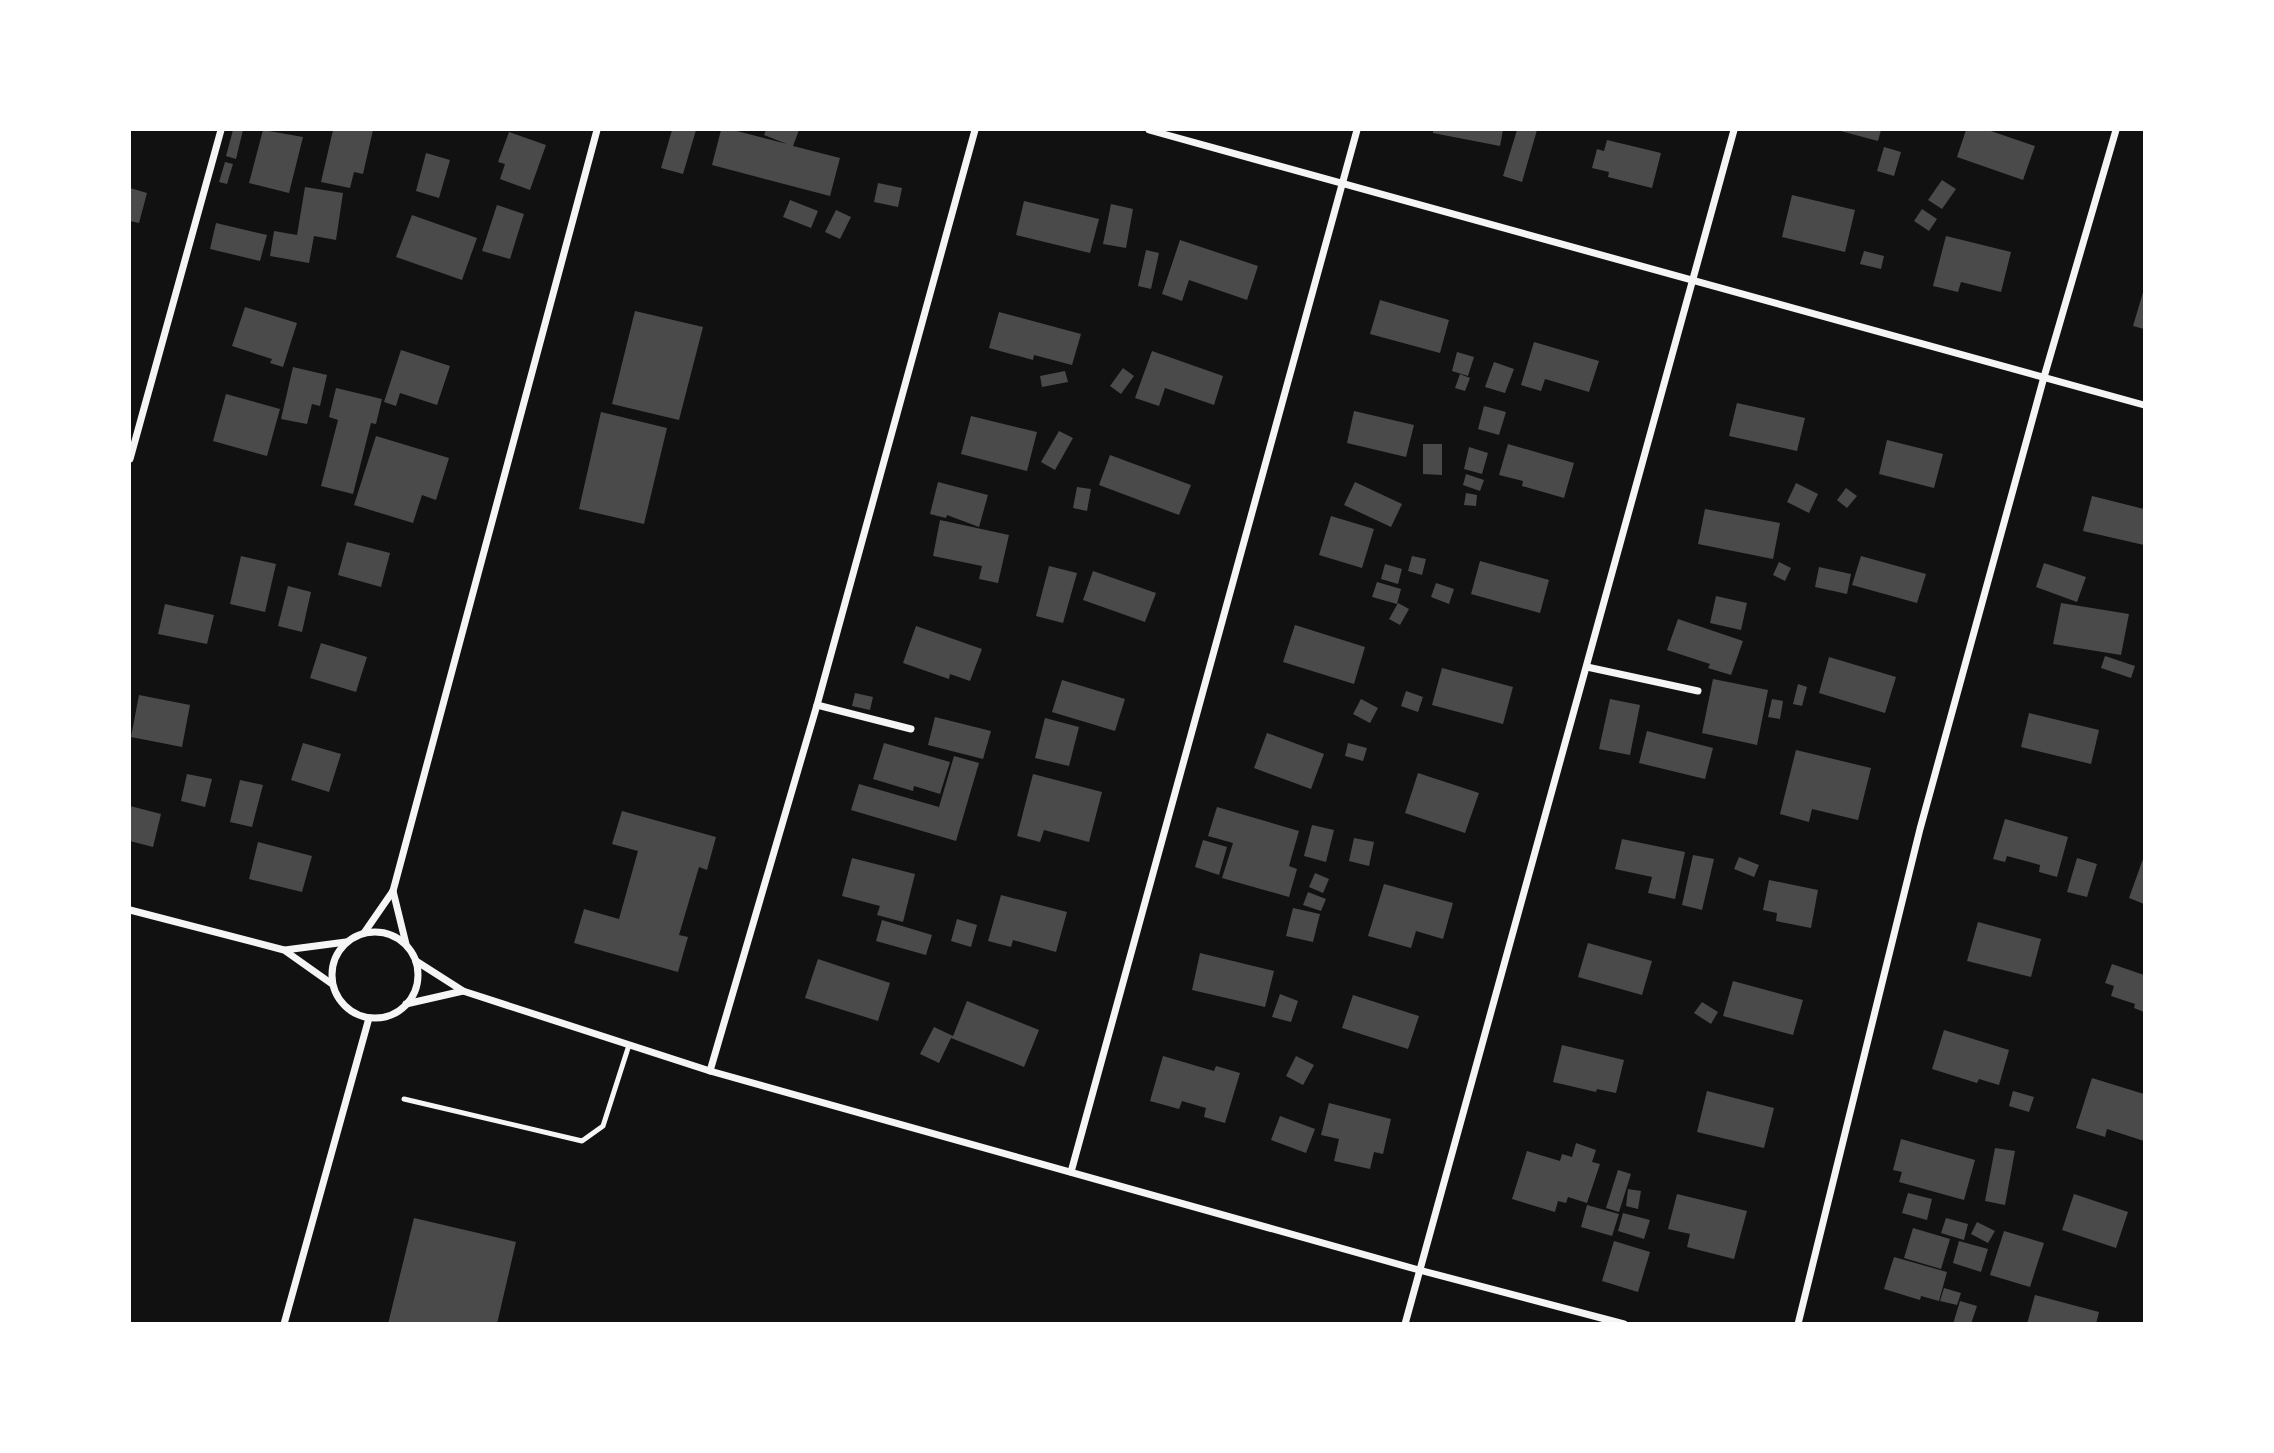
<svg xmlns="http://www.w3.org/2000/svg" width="2274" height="1453" font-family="'IBM Plex Sans',sans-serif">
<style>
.building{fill:#4a4a4a}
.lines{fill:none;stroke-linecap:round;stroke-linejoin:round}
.service{stroke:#f5f5f5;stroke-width:5}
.minor{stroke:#f5f5f5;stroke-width:7}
</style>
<rect width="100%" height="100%" fill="#111"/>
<g class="building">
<polygon points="233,130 243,130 236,159 226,156"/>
<polygon points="263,130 303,137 289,193 249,183"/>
<polygon points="333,130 373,130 363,174 354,172 350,188 321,182"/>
<polygon points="672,130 696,130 683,174 661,168"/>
<polygon points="721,130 733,130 787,144 764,135 766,130 799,130 793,146 840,158 830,196 712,165"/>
<polygon points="1433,130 1503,130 1500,146 1433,133"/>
<polygon points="1517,130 1537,130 1522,182 1503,176"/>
<polygon points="1837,130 1881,130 1878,141"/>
<polygon points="1966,130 1988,130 2035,146 2023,180 1957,157"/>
<polygon points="509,132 546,145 530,190 500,179 505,164 498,162"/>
<polygon points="1607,140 1661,153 1652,188 1608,177 1609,172 1592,168 1597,149 1604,151"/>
<polygon points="1884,147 1901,152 1894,176 1877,171"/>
<polygon points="426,153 450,160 439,198 416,191"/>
<polygon points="225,162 233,164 227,184 219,182"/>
<polygon points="1942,180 1956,189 1942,209 1928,200"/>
<polygon points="878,183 902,188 898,207 874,202"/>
<polygon points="305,187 343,193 336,240 314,236 309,263 270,256 274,231 297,235"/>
<polygon points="130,188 147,193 139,223 130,221"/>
<polygon points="1792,195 1855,210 1845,252 1782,237"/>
<polygon points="790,200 818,211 811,228 783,217"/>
<polygon points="1024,201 1099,219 1090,253 1016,235"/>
<polygon points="1111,204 1133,209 1126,248 1103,244"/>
<polygon points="497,205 524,214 510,259 482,251"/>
<polygon points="1922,209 1937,219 1929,231 1914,221"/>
<polygon points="836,210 851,217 840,239 825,232"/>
<polygon points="412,215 477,238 462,280 396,257"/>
<polygon points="216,223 267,235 260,261 210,249"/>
<polygon points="1946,236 2011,252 2001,292 1961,282 1958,292 1933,286"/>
<polygon points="1180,240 1258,266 1247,300 1189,280 1182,301 1162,294"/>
<polygon points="1146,250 1159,253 1151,289 1138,286"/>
<polygon points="1864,251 1884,256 1881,269 1860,264"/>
<polygon points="2144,289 2144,329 2133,326"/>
<polygon points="1380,300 1449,320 1440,353 1370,334"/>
<polygon points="245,307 297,323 283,367 270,363 272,359 232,346"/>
<polygon points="635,311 703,327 679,420 612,404"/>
<polygon points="999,312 1081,334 1072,365 1034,355 1033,360 989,348"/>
<polygon points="1534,342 1599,361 1589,392 1545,379 1541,391 1521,385"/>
<polygon points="401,350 450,366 437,405 400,393 396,406 384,402"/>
<polygon points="1152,351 1223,376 1214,405 1165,388 1159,406 1135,398"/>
<polygon points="1457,352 1474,357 1468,376 1452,371"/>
<polygon points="1494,362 1514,369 1505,393 1485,387"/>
<polygon points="293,367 327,375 320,406 312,404 307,424 281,419"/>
<polygon points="1123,368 1134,376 1121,394 1110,386"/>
<polygon points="1065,371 1068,382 1042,387 1040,376"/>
<polygon points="1460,374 1470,378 1465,391 1455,388"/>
<polygon points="336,388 382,399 376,424 371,423 353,494 321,486 338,420 329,417"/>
<polygon points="226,394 280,409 267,456 213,441"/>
<polygon points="1737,403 1805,418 1797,451 1729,436"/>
<polygon points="1484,406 1506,412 1499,435 1478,429"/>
<polygon points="1354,411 1414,425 1406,457 1347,443"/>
<polygon points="601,412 667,428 644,524 579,509"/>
<polygon points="971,416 1037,432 1027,471 961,454"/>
<polygon points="1059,431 1073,438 1055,470 1041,462"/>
<polygon points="376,436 449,458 436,500 422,495 413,523 354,505"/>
<polygon points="1887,440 1943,454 1934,488 1879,474"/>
<polygon points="1423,444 1442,444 1442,475 1423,474"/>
<polygon points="1508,444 1574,463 1564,498 1522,486 1523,481 1499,475"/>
<polygon points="1469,447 1488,453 1482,474 1464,469"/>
<polygon points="1110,455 1191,485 1179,515 1099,485"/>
<polygon points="1466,474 1484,480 1480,491 1463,485"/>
<polygon points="938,482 988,495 979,527 947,515 946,518 930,514"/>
<polygon points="1355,482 1402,504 1391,527 1344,505"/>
<polygon points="1796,483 1818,494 1809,513 1787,502"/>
<polygon points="1077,487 1091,489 1087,511 1073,508"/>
<polygon points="1846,488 1857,496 1847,508 1837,500"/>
<polygon points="1466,493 1477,495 1476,506 1464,505"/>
<polygon points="2092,496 2144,509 2144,545 2083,531"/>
<polygon points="1705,509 1780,523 1773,559 1698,544"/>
<polygon points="1331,516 1374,529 1362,568 1319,555"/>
<polygon points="940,520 1009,535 998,583 979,579 982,566 933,556"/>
<polygon points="347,542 390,553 381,587 338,575"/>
<polygon points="241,556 276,564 265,612 230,604"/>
<polygon points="1412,556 1426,559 1422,575 1408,571"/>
<polygon points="1861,556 1926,574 1917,603 1852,585"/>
<polygon points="1480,561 1549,580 1540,613 1471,594"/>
<polygon points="1779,562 1791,568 1785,581 1773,575"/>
<polygon points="2044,563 2086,577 2077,602 2036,587"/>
<polygon points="1385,564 1402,569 1398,584 1381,579"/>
<polygon points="1049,566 1077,573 1063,623 1036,616"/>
<polygon points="1819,567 1851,574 1847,594 1815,587"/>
<polygon points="1093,571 1156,593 1145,622 1083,600"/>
<polygon points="1377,582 1401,589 1397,604 1372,597"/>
<polygon points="1436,583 1454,589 1449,604 1431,597"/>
<polygon points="288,586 311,592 302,632 278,626"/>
<polygon points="1716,596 1747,603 1741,630 1710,623"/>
<polygon points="1398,603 1409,609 1400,625 1389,619"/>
<polygon points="2061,603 2129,614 2121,655 2053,644"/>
<polygon points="165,604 214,615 207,644 158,634"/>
<polygon points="1678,619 1743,641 1731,675 1708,668 1710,664 1667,650"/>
<polygon points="1295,625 1365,647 1354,684 1283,662"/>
<polygon points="916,626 982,649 970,681 950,674 949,679 903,663"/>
<polygon points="321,643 367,657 356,692 310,678"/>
<polygon points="2105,656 2135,666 2131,678 2101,668"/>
<polygon points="1829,657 1896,677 1885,713 1819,693"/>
<polygon points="1442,668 1513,687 1503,724 1432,705"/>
<polygon points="1713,679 1768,690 1757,745 1702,733"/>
<polygon points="1062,680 1125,699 1115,731 1052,712"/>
<polygon points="1798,684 1807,687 1802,706 1793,704"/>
<polygon points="1406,691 1423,697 1418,712 1401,706"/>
<polygon points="855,693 873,697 870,710 852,706"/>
<polygon points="139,695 190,705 182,747 131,737"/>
<polygon points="1361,699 1378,708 1370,723 1353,714"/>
<polygon points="1610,699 1640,705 1630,755 1599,749"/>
<polygon points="1772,699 1783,701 1780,719 1768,717"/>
<polygon points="2029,713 2099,730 2091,764 2021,747"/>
<polygon points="935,717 991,731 983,759 928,745"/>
<polygon points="1045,718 1079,727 1069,766 1035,758"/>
<polygon points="1647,731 1713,748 1705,779 1639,763"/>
<polygon points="1267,733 1324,754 1311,789 1254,768"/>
<polygon points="303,743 341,754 329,792 291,780"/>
<polygon points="884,743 950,762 940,794 914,786 913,791 873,779"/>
<polygon points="1348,743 1367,748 1363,761 1345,756"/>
<polygon points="1796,750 1871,768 1858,820 1812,809 1809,822 1780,814"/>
<polygon points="954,756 979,763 956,841 851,810 859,784 939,807"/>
<polygon points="1418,773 1479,793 1465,833 1405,813"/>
<polygon points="187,774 212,779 205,807 181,801"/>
<polygon points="1033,774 1102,792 1089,842 1044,830 1040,842 1017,836"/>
<polygon points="240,780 263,785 252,827 230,822"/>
<polygon points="130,806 161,814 153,847 130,841"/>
<polygon points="1217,807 1299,831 1289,866 1297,869 1289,897 1222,878 1233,843 1208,836"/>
<polygon points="622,811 716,837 707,870 699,867 679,935 688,937 678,972 574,943 584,909 619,919 638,851 612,844"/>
<polygon points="2005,819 2068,837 2057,877 2039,872 2040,865 2007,856 2005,862 1993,859"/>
<polygon points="1312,825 1334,830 1326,862 1304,856"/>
<polygon points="1354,838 1374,842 1369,866 1349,861"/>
<polygon points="1622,839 1685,852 1675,899 1648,893 1652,877 1615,869"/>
<polygon points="1203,840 1227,847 1219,875 1195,867"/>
<polygon points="258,842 312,856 302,892 249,879"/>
<polygon points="1693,855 1714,859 1702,910 1682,905"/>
<polygon points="2144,856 2144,904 2129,898"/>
<polygon points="1739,857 1759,865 1754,877 1734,869"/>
<polygon points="852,858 915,874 903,922 877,915 880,906 842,896"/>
<polygon points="2077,858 2097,864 2087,897 2067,892"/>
<polygon points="1315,873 1329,879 1323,893 1309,887"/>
<polygon points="1769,880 1818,890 1811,928 1776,921 1777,913 1763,910"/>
<polygon points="1384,884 1453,903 1443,939 1416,931 1411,948 1368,936"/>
<polygon points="1308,892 1326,899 1321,911 1303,905"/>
<polygon points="1001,895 1067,912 1056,952 1013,940 1011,947 988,941"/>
<polygon points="1293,908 1320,914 1313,942 1286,936"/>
<polygon points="957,919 977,925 971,947 951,941"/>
<polygon points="882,920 932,935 926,955 876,941"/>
<polygon points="1978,922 2041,939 2031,977 1967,961"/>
<polygon points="1588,943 1652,961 1642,995 1578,977"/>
<polygon points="1200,953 1274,971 1265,1007 1192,990"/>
<polygon points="818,959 890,983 878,1021 805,998"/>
<polygon points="2112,964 2144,975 2144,1012 2134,1008 2135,1004 2111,996 2114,986 2105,983"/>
<polygon points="1733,981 1803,1000 1793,1035 1723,1016"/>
<polygon points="1280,994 1298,1001 1291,1022 1272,1017"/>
<polygon points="1353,995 1419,1016 1408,1049 1342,1028"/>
<polygon points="967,1001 1039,1030 1024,1067 951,1038 939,1063 920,1054 934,1027 953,1036"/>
<polygon points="1702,1002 1718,1012 1711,1024 1694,1013"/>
<polygon points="1944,1030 2009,1050 1999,1085 1979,1079 1977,1083 1932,1069"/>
<polygon points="1562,1045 1624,1060 1616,1093 1597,1089 1596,1092 1553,1082"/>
<polygon points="1163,1056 1214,1071 1216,1066 1240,1073 1225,1123 1204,1117 1206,1108 1182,1101 1179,1109 1150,1101"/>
<polygon points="1296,1056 1314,1065 1303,1085 1286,1076"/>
<polygon points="2092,1078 2144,1094 2144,1141 2107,1129 2105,1137 2076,1128"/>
<polygon points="1707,1091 1774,1108 1764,1148 1697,1132"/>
<polygon points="2013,1091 2034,1097 2029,1112 2009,1106"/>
<polygon points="1329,1103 1391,1119 1383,1154 1374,1152 1370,1169 1334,1161 1339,1139 1321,1135"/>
<polygon points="1280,1116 1315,1129 1306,1153 1271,1140"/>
<polygon points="1901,1139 1975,1160 1964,1200 1899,1182 1902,1172 1893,1170"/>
<polygon points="1576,1143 1596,1150 1592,1162 1600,1164 1587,1203 1568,1197 1566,1203 1558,1201 1555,1212 1512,1199 1527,1151 1560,1161 1562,1154 1572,1157"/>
<polygon points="1995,1148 2015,1151 2005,1205 1985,1201"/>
<polygon points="1618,1170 1631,1174 1619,1212 1606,1208"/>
<polygon points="1628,1189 1641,1191 1638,1209 1626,1206"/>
<polygon points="1908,1193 1932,1199 1927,1220 1902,1213"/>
<polygon points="1677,1194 1747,1211 1734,1259 1687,1247 1690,1234 1668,1229"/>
<polygon points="2074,1194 2128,1212 2116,1248 2062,1230"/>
<polygon points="1587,1205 1619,1214 1612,1236 1581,1227"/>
<polygon points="1623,1213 1650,1220 1644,1239 1618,1231"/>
<polygon points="414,1218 516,1242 497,1324 388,1324"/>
<polygon points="1946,1218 1968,1224 1964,1240 1941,1233"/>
<polygon points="1977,1222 1995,1231 1988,1243 1971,1234"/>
<polygon points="1913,1228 1950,1239 1941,1269 1904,1258"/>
<polygon points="2004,1231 2044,1243 2030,1287 1990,1275"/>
<polygon points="1614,1241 1650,1252 1638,1292 1602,1281"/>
<polygon points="1959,1241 1988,1249 1981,1272 1953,1263"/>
<polygon points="1894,1257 1947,1272 1939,1301 1921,1296 1920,1300 1884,1289"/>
<polygon points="1944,1288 1961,1293 1957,1305 1940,1301"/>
<polygon points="2035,1295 2099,1312 2096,1324 2027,1324"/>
<polygon points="1960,1301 1977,1306 1971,1324 1953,1324"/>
</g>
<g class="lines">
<polyline class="service" points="404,1099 582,1141 603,1126 629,1045"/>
<g class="minor">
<polyline points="1149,130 2144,405"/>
<polyline points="130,459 221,130"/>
<polyline points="1587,667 1698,691"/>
<polyline points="817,705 911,729"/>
<polyline points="393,891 406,944"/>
<polyline points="130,910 284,950 332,984"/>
<circle cx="375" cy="975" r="43"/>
<polyline points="364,933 393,891 597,130"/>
<polyline points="285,950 346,942"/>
<polyline points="416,961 463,991 710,1071 1419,1270 1624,1324"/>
<polyline points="406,1004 463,991"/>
<polyline points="710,1071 817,705 975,130"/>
<polyline points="1071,1172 1357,130"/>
<polyline points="284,1324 369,1018"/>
<polyline points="1405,1324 1734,130"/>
<polyline points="1798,1324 1920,829 2044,377 2116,130"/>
</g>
</g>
<rect width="2274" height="1453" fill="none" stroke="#ffffff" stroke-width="262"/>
</svg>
